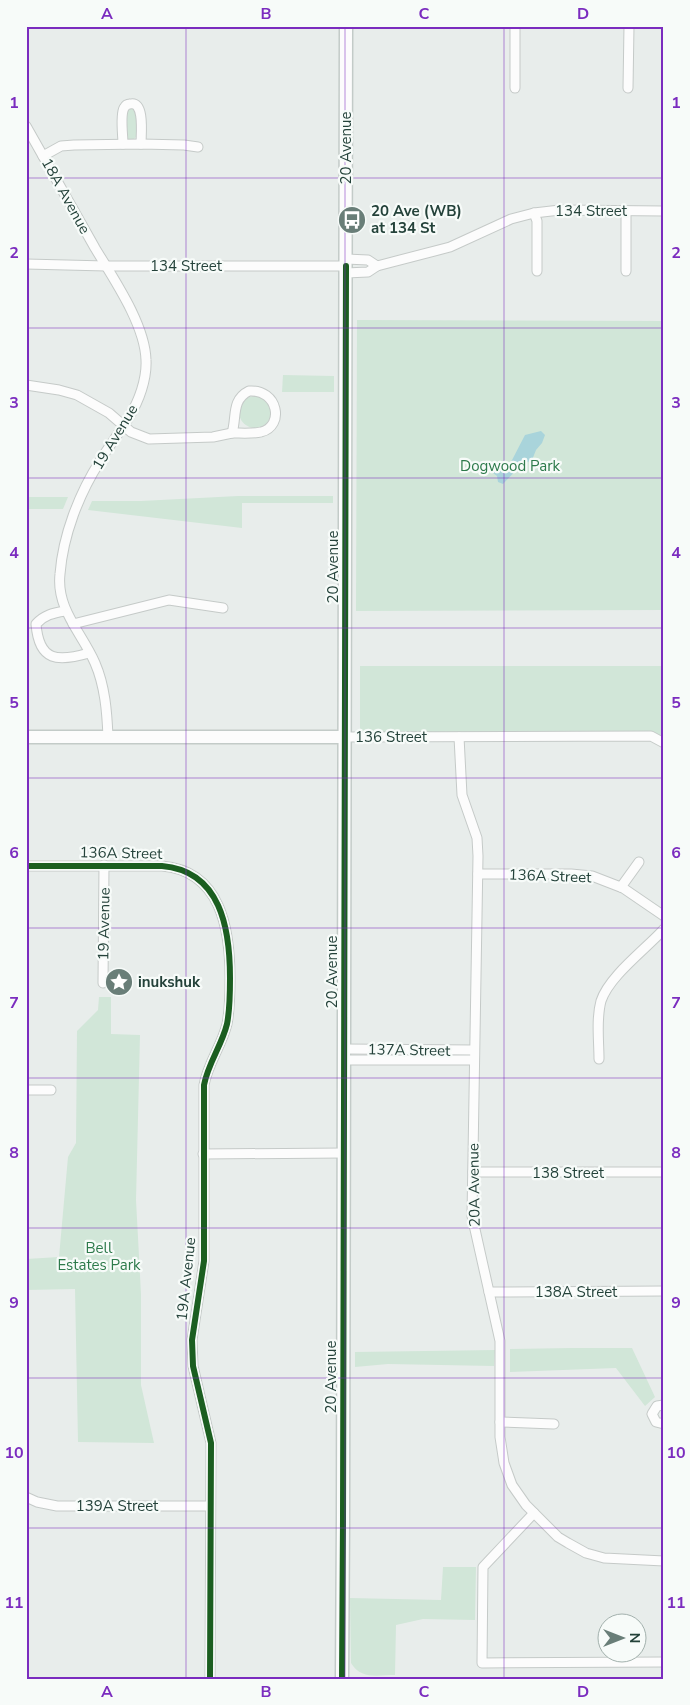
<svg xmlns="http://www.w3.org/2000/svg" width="690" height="1705" font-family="'Nunito Sans',sans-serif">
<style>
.green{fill:#d1e6d8}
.water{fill:#a9d4db}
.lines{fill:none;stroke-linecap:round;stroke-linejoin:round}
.street-casing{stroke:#c5cac8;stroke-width:11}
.secondary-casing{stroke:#c3cbc8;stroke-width:15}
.street{stroke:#fcfcfc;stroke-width:9}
.secondary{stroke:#fcfcfc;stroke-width:12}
.cycleway-casing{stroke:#f7fbf9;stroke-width:9}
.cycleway{stroke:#1b5e20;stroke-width:6}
.grid{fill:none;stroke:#7b2cbf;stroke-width:1;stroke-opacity:0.55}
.labels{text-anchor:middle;stroke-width:4.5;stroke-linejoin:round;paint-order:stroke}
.street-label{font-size:15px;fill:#24423a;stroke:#f7fbf9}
.poi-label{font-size:15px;font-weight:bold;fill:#24423a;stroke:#f7fbf9;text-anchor:start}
.park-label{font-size:15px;fill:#2d7a4b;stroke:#f7fbf9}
.neatline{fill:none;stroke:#7b2cbf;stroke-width:2}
.grid-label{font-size:16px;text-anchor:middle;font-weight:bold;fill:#7b2cbf}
</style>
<rect width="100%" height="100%" fill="#e8edeb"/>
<g class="green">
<polygon points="130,109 133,109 136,113 136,137 133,140 129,140 127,137 127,112"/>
<polygon points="357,320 664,321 664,610 356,611"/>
<polygon points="283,375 334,376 334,392 282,392"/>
<circle cx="255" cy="412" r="16"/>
<polygon points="238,496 333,496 333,503 242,503 242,528 88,510 92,501 141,501"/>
<polygon points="26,497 68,497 63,509 26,509"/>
<polygon points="360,666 664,666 664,735 360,734"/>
<polygon points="99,997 111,997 111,1034 140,1035 136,1200 141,1294 141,1385 154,1443 78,1442 75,1289 26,1290 26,1259 59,1257 68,1157 76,1143 77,1031 98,1010"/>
<polygon points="571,1348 632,1348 655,1397 645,1406 616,1368 510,1372 510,1349"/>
<polygon points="495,1350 494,1366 388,1364 355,1367 355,1352"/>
<path d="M443 1567H476L475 1620 423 1619 396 1625 395 1675C378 1675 361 1680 351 1663L350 1598 441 1600Z"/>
</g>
<polygon class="water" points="541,431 545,435 542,443 536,450 532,460 521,465 503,484 498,482 497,476 493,473 499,467 511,462 525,435"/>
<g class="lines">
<defs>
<g id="street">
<polyline points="515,88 515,26"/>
<polyline points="628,88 629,26"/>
<path d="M26 126C49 166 72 207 95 248 113 278 145 324 146 360 147 379 139 401 129 417 120 432 109 446 100 461 79 494 63 535 60 574 56 609 82 633 95 663 105 686 107 712 108 737"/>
<path d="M123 144C123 136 120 115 124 108 125 106 127 104 130 104 145 100 141 135 141 144"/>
<polyline points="43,156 61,146 74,145 141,144 184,145 198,147"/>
<polyline points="534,213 537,221 537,271"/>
<polyline points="346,259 368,260 377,266"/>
<polyline points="26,264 106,266 346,266"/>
<polyline points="626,271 626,211"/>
<polyline points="346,273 368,272 377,266 450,247 511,219 534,213 560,210 664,211"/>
<polyline points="26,385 59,390 77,395 109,413 131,432 149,439 213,437 232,433"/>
<path d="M249 391C278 389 285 426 261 432 252 434 241 433 232 433 237 417 231 400 249 391Z"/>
<path d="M65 611C53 613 44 615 36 624 39 662 58 662 89 653"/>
<polyline points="73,624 169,600 223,608"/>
<polyline points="345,737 651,736 664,743"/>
<polyline points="459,737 462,795 477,838 478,856 472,1216 500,1341 500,1437 504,1463 512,1485 526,1505 558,1537 568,1543 586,1553 604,1558 664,1561"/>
<path d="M26 866H162C221 871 230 929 230 978 230 993 230 1009 227 1024 222 1045 208 1063 204 1085V1261L192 1340 193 1366 211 1443 210 1679"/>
<polyline points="478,874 571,874 592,876 623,888 664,916"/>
<polyline points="621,887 639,862"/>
<polyline points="103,983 104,865"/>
<polyline points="345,1049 474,1050"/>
<path d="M599 1059C599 1041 596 1019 601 1001 609 976 646 949 664 929"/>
<polyline points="344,1060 474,1060"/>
<polyline points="26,1090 51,1090"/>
<polyline points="203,1154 344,1153"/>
<polyline points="473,1172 664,1172"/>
<polyline points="489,1292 664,1291"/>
<polyline points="664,1405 657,1406 652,1414 656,1422 664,1424"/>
<polyline points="500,1422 554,1424"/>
<polyline points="26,1497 37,1502 57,1506 210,1506"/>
<polyline points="534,1513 483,1567 482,1663 664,1662"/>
</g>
<g id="secondary">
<polyline points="26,737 345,737"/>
<polyline points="342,1679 343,1521 346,26"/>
</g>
</defs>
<use href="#street" class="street-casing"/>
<use href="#secondary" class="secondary-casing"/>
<use href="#street" class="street"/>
<use href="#secondary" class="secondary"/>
<defs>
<g id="cycleway">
<path d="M26 866H162C221 871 230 929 230 978 230 993 230 1009 227 1024 222 1045 208 1063 204 1085V1261L192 1340 193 1366 211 1443 210 1679"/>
<polyline points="342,1679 343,1521 346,266"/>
</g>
</defs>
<use href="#cycleway" class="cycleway-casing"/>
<use href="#cycleway" class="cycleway"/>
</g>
<path class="grid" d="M186 26V1679M345 26V1679M504 26V1679M26 178H664M26 328H664M26 478H664M26 628H664M26 778H664M26 928H664M26 1078H664M26 1228H664M26 1378H664M26 1528H664"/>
<defs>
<symbol id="bus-disc" viewBox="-11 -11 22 22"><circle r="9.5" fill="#697e78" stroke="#f7fbf9"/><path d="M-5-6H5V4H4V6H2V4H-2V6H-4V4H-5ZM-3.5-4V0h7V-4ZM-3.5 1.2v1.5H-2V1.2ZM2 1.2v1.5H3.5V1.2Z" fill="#fff"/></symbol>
<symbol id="sight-disc" viewBox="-11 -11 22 22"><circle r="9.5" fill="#697e78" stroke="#f7fbf9"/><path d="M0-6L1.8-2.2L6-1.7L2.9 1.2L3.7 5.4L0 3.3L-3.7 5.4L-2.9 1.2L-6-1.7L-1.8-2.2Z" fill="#fff"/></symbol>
</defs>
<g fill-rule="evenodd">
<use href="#bus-disc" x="336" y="204" width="32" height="32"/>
<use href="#sight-disc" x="103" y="966" width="32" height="32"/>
</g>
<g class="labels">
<g class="street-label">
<text transform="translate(346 148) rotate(-90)" y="5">20 Avenue</text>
<text transform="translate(66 196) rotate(61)" y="5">18A Avenue</text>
<text x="591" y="216">134 Street</text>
<text x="186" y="271">134 Street</text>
<text transform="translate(115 437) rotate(-59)" y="5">19 Avenue</text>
<text transform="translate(333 567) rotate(-90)" y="5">20 Avenue</text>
<text x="391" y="742">136 Street</text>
<text transform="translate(121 853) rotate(1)" y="5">136A Street</text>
<text transform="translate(550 876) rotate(2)" y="5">136A Street</text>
<text transform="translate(104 924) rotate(-89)" y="5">19 Avenue</text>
<text transform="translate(332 972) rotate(-90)" y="5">20 Avenue</text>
<text transform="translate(409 1050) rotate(1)" y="5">137A Street</text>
<text x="568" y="1178">138 Street</text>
<text transform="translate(474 1185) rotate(-91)" y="5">20A Avenue</text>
<text transform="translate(186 1279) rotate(-84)" y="5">19A Avenue</text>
<text x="576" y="1297">138A Street</text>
<text transform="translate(331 1377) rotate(-90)" y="5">20 Avenue</text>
<text x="117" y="1511">139A Street</text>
</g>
<g class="poi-label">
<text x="371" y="216">20 Ave (WB)<tspan x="371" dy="17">at 134 St</tspan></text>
<text x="138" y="987">inukshuk</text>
</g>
<g class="park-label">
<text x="510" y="471">Dogwood Park</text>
<text x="99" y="1253">Bell<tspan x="99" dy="17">Estates Park</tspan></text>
</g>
</g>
<rect width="690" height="1705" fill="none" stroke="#f7fbf9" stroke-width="55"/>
<g transform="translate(622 1638) rotate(90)"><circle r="24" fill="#f7fbf9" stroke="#a3b1ad"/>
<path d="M0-4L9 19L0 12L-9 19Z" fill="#697e78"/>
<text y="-8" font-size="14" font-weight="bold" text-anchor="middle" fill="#24423a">N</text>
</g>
<rect x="28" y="28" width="634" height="1650" class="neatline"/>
<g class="grid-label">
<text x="107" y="19">A</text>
<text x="266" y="19">B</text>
<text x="424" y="19">C</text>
<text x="583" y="19">D</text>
<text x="14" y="108">1</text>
<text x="676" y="108">1</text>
<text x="14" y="258">2</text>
<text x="676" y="258">2</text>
<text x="14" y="408">3</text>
<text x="676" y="408">3</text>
<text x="14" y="558">4</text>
<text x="676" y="558">4</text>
<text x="14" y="708">5</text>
<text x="676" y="708">5</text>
<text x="14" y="858">6</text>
<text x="676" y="858">6</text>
<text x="14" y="1008">7</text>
<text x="676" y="1008">7</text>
<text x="14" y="1158">8</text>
<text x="676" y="1158">8</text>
<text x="14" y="1308">9</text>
<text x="676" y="1308">9</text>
<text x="14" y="1458">10</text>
<text x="676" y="1458">10</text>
<text x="14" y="1608">11</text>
<text x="676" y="1608">11</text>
<text x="107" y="1697">A</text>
<text x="266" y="1697">B</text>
<text x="424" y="1697">C</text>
<text x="583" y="1697">D</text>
</g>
</svg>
